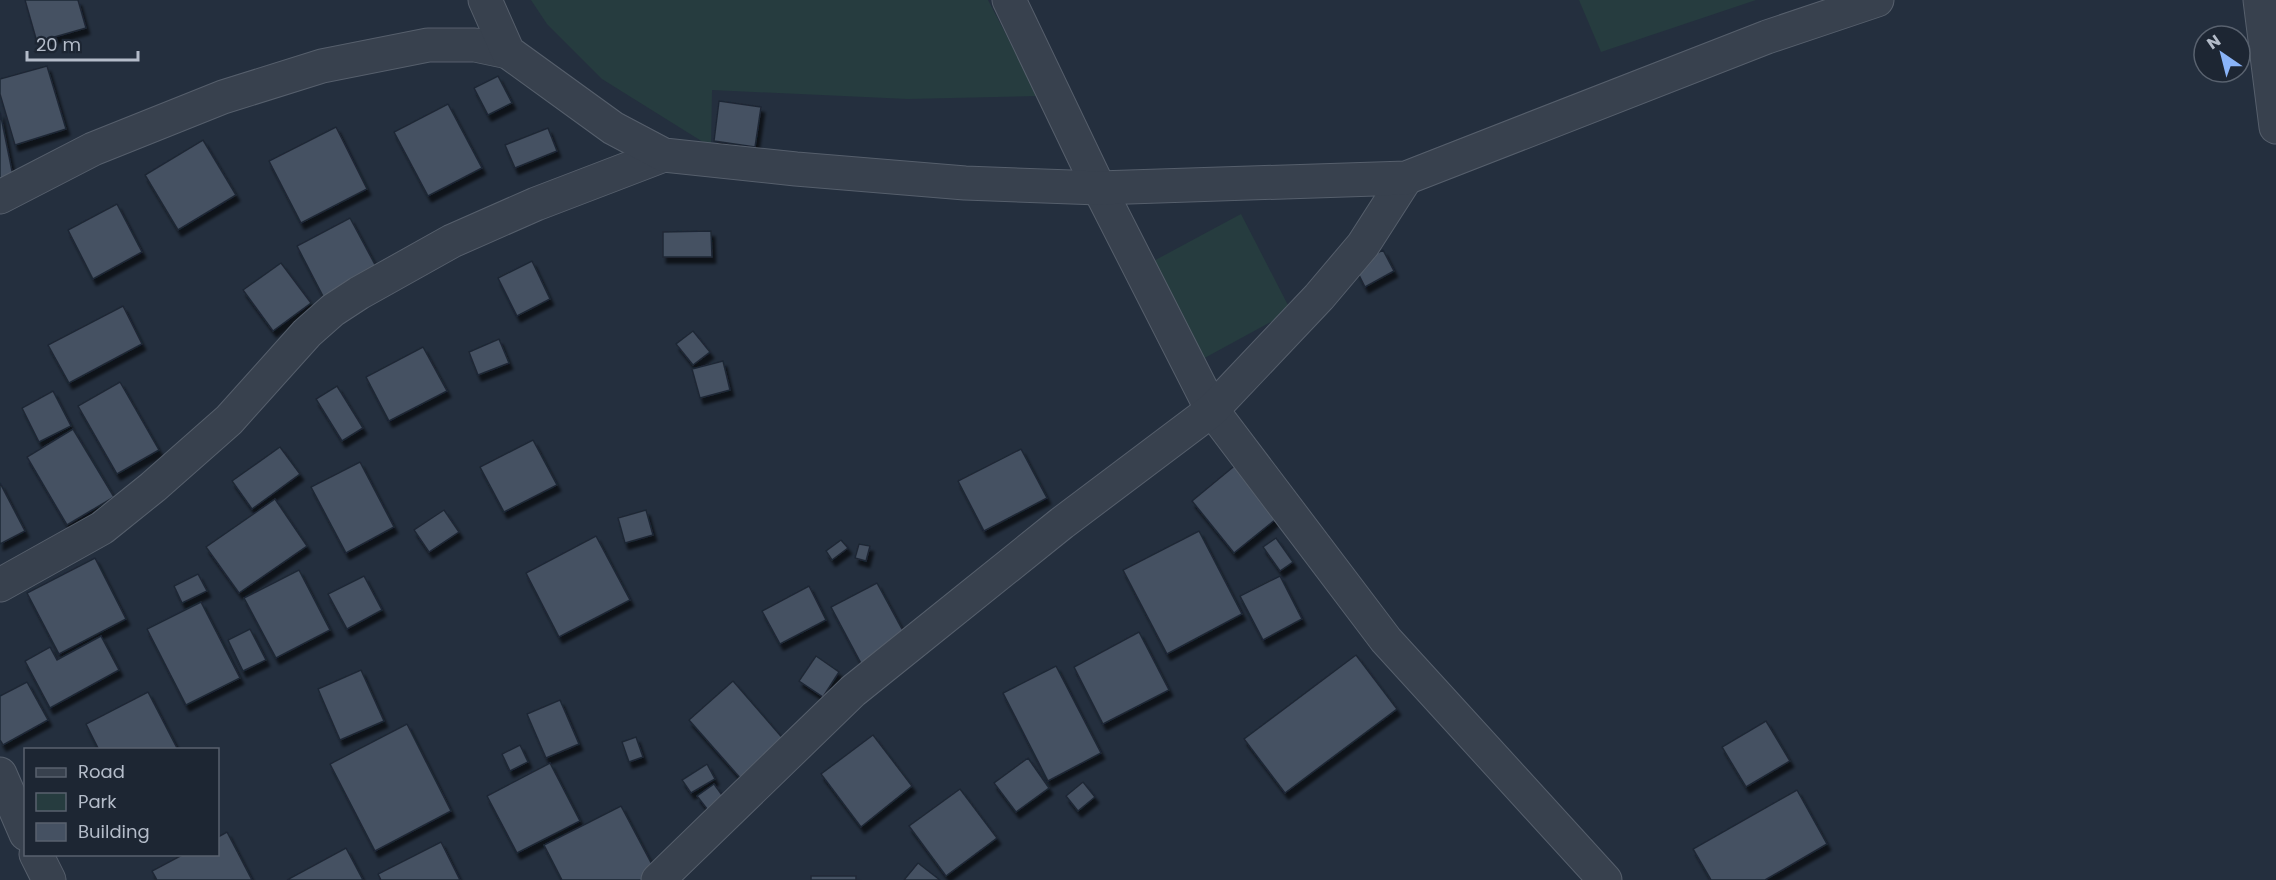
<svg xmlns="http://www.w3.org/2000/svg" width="2276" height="880" font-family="Poppins,sans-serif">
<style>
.green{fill:#263c3f}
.building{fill:#455162;stroke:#1f2835;stroke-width:1.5;filter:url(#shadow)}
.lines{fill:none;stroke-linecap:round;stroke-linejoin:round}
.minor-casing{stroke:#565f6c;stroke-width:35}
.tertiary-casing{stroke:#565f6c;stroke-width:35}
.minor{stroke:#38414e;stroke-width:33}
.tertiary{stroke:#38414e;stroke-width:33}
</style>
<defs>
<filter id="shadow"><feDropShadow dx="3.5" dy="6" stdDeviation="1.5" flood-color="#0009"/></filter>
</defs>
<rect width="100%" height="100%" fill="#242f3e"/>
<g class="green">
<polygon points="531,0 988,0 1038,96 908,99 712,90 711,147 602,79 547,24"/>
<polygon points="1579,0 1756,0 1601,52"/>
<polygon points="1241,214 1291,311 1199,361 1148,264"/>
</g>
<g class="building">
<polygon points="25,0 78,0 86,28 37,42"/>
<polygon points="47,66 66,129 15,145 0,94 0,79"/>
<polygon points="498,76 512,103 488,115 474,88"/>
<polygon points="719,101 761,107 755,147 714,141"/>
<polygon points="448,104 482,168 428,196 394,132"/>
<polygon points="0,112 13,176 0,179"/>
<polygon points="336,127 367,189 301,223 269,161"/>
<polygon points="548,128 557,151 515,168 505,145"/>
<polygon points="203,140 236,195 178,230 145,175"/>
<polygon points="117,204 142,252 93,279 68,230"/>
<polygon points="350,218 379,272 325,300 297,246"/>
<polygon points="711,231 712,257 663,257 663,232"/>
<polygon points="1383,250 1394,271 1365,287 1354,265"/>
<polygon points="532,261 550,299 517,316 498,278"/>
<polygon points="281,263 311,303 273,331 243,290"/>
<polygon points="123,306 142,344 69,383 48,345"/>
<polygon points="693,331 710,352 693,365 676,344"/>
<polygon points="499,339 509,363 478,375 469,352"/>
<polygon points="423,347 447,391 389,421 366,377"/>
<polygon points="723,361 730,390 700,398 692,369"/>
<polygon points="120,382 159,450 117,474 78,406"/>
<polygon points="337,386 363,428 342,441 316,399"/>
<polygon points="53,391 71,426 39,442 22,408"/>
<polygon points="73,429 114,497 67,525 27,457"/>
<polygon points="533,440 557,485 504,512 480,467"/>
<polygon points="280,447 300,474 252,509 232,481"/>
<polygon points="1021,449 1047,498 984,531 958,481"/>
<polygon points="360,462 394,527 346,553 311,487"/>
<polygon points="1238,463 1281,515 1234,553 1192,501"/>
<polygon points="0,483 25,531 0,544"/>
<polygon points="275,499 307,546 239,593 206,547"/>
<polygon points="444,510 459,532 429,552 414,530"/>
<polygon points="646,510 653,535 625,543 618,518"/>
<polygon points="1199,531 1242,614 1167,654 1123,570"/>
<polygon points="596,536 630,600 559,637 526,573"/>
<polygon points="1276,538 1293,562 1280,571 1263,547"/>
<polygon points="841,540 848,548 832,560 826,551"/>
<polygon points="859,544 870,546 866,561 855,558"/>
<polygon points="95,558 126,619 59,654 27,593"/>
<polygon points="299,570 330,630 276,658 244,598"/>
<polygon points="198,574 207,591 182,603 174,586"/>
<polygon points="364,576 382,610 347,629 328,594"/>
<polygon points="1280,576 1302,619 1263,640 1240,596"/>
<polygon points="877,583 909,642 863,667 831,607"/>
<polygon points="809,586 826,620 780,644 762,611"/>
<polygon points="201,602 240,678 186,705 147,629"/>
<polygon points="250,629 266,660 243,671 228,640"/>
<polygon points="1139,632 1169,690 1103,724 1074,667"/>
<polygon points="101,636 119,670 50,708 25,661 50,647 57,660"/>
<polygon points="1356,655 1397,709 1285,793 1244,739"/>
<polygon points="816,656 839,672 823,697 799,681"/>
<polygon points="1056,666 1101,753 1048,781 1003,693"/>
<polygon points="361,670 384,721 340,740 318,689"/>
<polygon points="733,681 786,742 742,780 689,720"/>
<polygon points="27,682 48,720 3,745 0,740 0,696"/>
<polygon points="148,692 178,750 99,750 86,724"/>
<polygon points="560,700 579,744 546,758 527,714"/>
<polygon points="1766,721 1790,761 1746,787 1722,747"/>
<polygon points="407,724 451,811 375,851 330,764"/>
<polygon points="873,735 912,786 861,827 821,774"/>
<polygon points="636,737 643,757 629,762 622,742"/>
<polygon points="520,745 528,762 510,771 502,754"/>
<polygon points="1028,758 1049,788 1016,812 994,783"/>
<polygon points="550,763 580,821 517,853 487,796"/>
<polygon points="707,764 715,779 691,793 682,780"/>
<polygon points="1083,782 1095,797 1078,811 1066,796"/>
<polygon points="714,784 727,802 711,814 697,796"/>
<polygon points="960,789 997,838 946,876 909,826"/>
<polygon points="1797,790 1827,844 1765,880 1711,880 1693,849"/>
<polygon points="621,806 657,874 645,880 562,880 544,845"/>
<polygon points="227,832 252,880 157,880 152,871 184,854 218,854 218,837"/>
<polygon points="441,842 460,880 381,880 378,874"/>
<polygon points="346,848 363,880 287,880"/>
<polygon points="918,863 940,880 904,880"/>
<rect x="811" y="876" width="45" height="4"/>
</g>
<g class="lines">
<defs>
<g id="minor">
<polyline points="1009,0 1099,188 1212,410 1386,640 1605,880"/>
<polyline points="2260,0 2276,127"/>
<polyline points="0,197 93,149 223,97 322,66 428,45 475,45 508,52"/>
<polyline points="0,585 102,528 153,487 229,420 307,333 333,310 359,293 452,241 536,204 664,155"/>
<polyline points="0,774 26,834"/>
<polyline points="36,854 49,880"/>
<polyline points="658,880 853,691 1062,523 1212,410 1319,297 1363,245 1406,178"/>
</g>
<polyline id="tertiary" points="485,0 508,52 613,128 664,155 796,169 965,183 1099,188 1406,178 1767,37 1877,0"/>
</defs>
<use href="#minor" class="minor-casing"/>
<use href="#tertiary" class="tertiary-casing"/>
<use href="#minor" class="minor"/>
<use href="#tertiary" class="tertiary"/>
</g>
<rect x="24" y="748" width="195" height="108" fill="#1d2633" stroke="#59626f" stroke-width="1.5"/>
<rect x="36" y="768" width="30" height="9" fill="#38414e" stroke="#59626f" stroke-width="1.5"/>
<text x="78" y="778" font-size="18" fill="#b4bcc9">Road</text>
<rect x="36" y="793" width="30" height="18" fill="#263c3f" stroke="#59626f" stroke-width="1.5"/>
<text x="78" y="808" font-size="18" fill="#b4bcc9">Park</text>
<rect x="36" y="823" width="30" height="18" fill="#455162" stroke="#59626f" stroke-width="1.5"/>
<text x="78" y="838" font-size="18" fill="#b4bcc9">Building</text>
<g transform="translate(2222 54) rotate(325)"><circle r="28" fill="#1d2633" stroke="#59626f" stroke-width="1.5"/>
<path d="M0-4.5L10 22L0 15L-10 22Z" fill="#8ab4f8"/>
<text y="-9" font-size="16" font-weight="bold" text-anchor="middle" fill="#b4bcc9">N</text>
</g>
<path d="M27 51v9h111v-9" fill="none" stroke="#b4bcc9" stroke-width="3"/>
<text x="36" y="51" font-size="18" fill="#b4bcc9" stroke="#1d2633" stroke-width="4.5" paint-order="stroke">20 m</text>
</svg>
